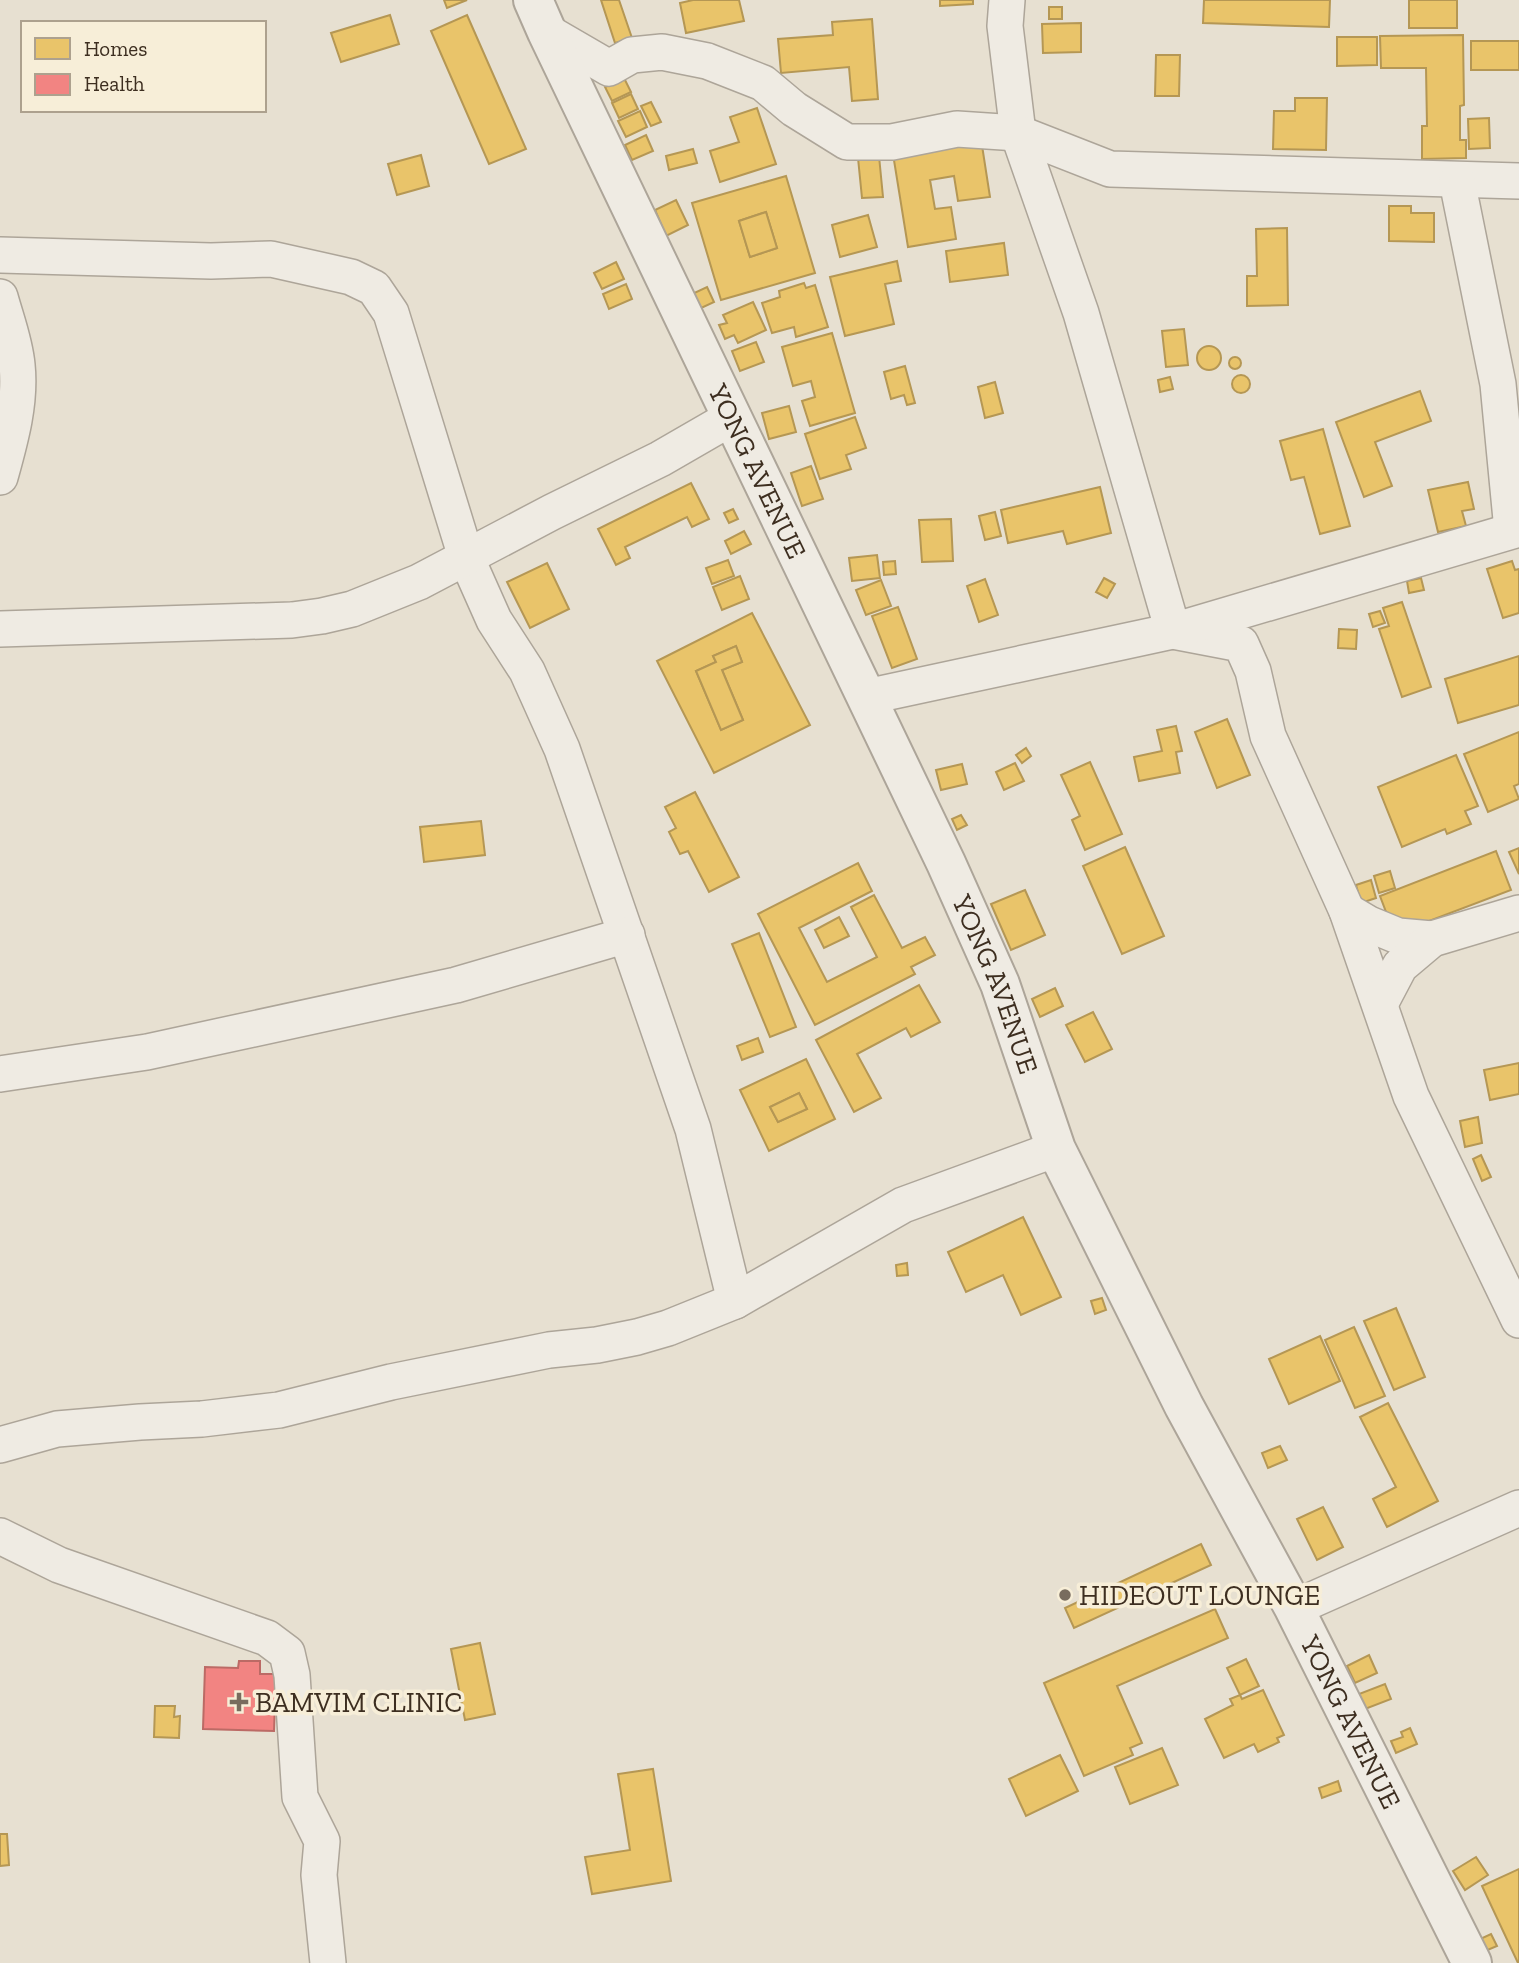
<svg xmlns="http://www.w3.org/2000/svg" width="1519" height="1963" font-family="'Zilla Slab',serif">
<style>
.homes{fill:#e9c46a;stroke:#b59754;stroke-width:2;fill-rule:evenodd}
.health{fill:#f28482;stroke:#bc6a65;stroke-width:2}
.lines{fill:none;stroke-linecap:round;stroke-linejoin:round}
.minor-casing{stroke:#ada599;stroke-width:38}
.tertiary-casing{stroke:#ada599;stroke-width:42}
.minor{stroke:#efebe3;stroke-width:35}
.tertiary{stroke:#efebe3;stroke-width:38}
.poi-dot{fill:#786c5e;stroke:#f7eed8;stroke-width:2.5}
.labels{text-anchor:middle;stroke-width:7;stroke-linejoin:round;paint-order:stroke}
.street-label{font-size:28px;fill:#3d2e20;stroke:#f7eed8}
.poi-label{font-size:28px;fill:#3d2e20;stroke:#f7eed8;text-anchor:start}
</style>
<rect width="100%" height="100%" fill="#e7e0d1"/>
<g class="homes">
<polygon points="444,0 467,0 447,8"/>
<polygon points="601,0 619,0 632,38 615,43"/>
<polygon points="693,0 739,0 744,21 686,33 680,3"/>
<polygon points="940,0 973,0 973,4 940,6"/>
<polygon points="1204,0 1330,0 1329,27 1203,23"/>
<rect x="1409" y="0" width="48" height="28"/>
<rect x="1049" y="7" width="13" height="12"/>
<polygon points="390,15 399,44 341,62 331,33"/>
<polygon points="467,15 526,149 489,164 431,31"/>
<polygon points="872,19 878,99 852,101 849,67 781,73 778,39 833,35 832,22"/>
<polygon points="1081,23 1081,52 1043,53 1042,24"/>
<polygon points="1463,35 1464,105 1460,106 1460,140 1466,140 1466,158 1422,159 1422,126 1427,126 1426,68 1381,68 1380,36"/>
<polygon points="1337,37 1377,37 1377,65 1337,66"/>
<rect x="1471" y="41" width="48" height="29"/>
<polygon points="1156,55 1180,55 1179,96 1155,96"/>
<polygon points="624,78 631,92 612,101 605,87"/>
<polygon points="631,94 638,109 619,118 612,103"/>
<polygon points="1295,98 1327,98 1326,150 1273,149 1274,111 1295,111"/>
<polygon points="651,102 661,122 651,126 641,106"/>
<polygon points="757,108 776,164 720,182 710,151 739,142 730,117"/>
<polygon points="640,111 647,127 626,137 618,121"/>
<polygon points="1489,118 1490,148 1469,149 1468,119"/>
<polygon points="646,135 653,151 632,160 625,145"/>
<polygon points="981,139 990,197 958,201 954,176 930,180 935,209 951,207 956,239 908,247 893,154"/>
<polygon points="693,149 697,163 669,170 666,156"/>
<polygon points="421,155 429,186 397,195 388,164"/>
<polygon points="879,156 883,197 862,198 858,158"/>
<path d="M786 176 815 273 721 300 692 203ZM766 212 777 248 750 257 739 221Z"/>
<polygon points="676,200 688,225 666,236 655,210"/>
<polygon points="1389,206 1411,206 1411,213 1434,213 1434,242 1389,241"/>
<polygon points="766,212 777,248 750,257 739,221"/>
<polygon points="868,215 877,247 840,257 832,225"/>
<polygon points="1287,228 1288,305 1247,306 1247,276 1257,276 1256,229"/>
<polygon points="1004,243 1008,275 950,282 946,251"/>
<polygon points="897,261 901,281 885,284 894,324 845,336 830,277"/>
<polygon points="616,262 624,279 602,289 594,273"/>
<polygon points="804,283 806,288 815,285 828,327 796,337 794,327 772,333 762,303 780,297 779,291"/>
<polygon points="626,284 632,299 609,309 603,294"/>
<polygon points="707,287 714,302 697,310 690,295"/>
<polygon points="753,302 766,330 738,343 734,335 725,339 719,325 727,323 723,315"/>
<polygon points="1184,329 1188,365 1166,367 1162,331"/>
<polygon points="832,333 855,413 810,426 802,401 815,397 811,381 793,386 782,347"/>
<polygon points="756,342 764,362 740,371 732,351"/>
<circle cx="1209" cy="358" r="12"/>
<circle cx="1235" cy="363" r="6"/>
<polygon points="905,366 915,403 907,405 904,395 891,399 884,372"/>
<circle cx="1241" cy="384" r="9"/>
<polygon points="1170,377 1173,389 1160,392 1158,380"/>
<polygon points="995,382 1003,413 985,418 978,387"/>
<polygon points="1420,391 1431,421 1375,442 1392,486 1364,497 1336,422"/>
<polygon points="789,406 796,432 769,439 762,413"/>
<polygon points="855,417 866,448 846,455 851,469 820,479 805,434"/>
<polygon points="1323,429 1350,526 1320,534 1304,477 1291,480 1280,441"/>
<polygon points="811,466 823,499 802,506 791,473"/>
<polygon points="1468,482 1474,509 1462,511 1466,526 1438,532 1428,490"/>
<polygon points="691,483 709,519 692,527 687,517 625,547 630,558 616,565 598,529"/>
<polygon points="1100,487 1111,533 1067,544 1063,531 1008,543 1001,510"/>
<polygon points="733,509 738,519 729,523 724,513"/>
<polygon points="995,512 1001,536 985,540 979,516"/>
<polygon points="951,519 953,561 922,562 919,520"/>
<polygon points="744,531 751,544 731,554 725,541"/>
<polygon points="877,555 880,578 852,581 849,558"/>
<polygon points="728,560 734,576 712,584 706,568"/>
<polygon points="895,561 896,574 884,575 883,562"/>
<polygon points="1512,561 1515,570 1519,569 1519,613 1503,618 1487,569"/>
<polygon points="547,563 569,609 530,628 507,582"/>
<polygon points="740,576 749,599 722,610 713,587"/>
<polygon points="1104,578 1115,584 1107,598 1096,592"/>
<polygon points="1421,578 1424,590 1409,593 1407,581"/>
<polygon points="985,579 998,615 979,622 967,586"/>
<polygon points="881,580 891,606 866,615 856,590"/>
<polygon points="1402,602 1431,687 1402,697 1379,629 1389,626 1383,608"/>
<polygon points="898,607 917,659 892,668 872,616"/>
<polygon points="1380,611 1385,623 1373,627 1369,614"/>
<path d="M752 613 810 725 714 773 657 661ZM736 646 742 662 722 670 743 720 721 730 696 671 716 662 713 656Z"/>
<polygon points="1339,629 1357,630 1356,649 1338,648"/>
<polygon points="736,646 742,662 722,670 743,720 721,730 696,671 716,662 713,656"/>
<polygon points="1519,656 1519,705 1458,723 1445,679"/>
<polygon points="1227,719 1250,775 1217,788 1195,732"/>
<polygon points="1176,726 1182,751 1176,752 1180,773 1139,781 1134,757 1162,751 1157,730"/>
<polygon points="1519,732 1519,784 1514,786 1519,799 1488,812 1464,754"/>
<polygon points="1026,748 1031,756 1022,763 1016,755"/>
<polygon points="1456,755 1478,806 1465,811 1471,824 1447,834 1445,829 1402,847 1378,787"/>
<polygon points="1090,762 1122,834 1085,850 1072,820 1080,816 1061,775"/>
<polygon points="1015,763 1024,781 1004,790 996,772"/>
<polygon points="962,764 967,784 941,790 936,770"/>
<polygon points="695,792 739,877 709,892 688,851 680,854 669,832 676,828 665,807"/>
<polygon points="961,815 967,825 957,830 952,819"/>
<polygon points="481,821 485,855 424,862 420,827"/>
<polygon points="1125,847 1164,936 1122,954 1083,866"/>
<polygon points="1519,848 1519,874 1509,852"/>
<polygon points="1496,851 1511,890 1416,926 1391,925 1380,896"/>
<polygon points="858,863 872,891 799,928 827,982 877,957 851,907 874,895 902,948 925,937 935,955 911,967 915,974 815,1025 758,914"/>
<polygon points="1390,871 1395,888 1379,893 1374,876"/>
<polygon points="1371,880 1376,898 1361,903 1356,885"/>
<polygon points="1025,890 1045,935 1011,950 991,904"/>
<polygon points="839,917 849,936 824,948 815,930"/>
<polygon points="759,933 796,1027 770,1037 732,944"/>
<polygon points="919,985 940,1022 911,1037 906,1028 857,1054 881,1098 854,1112 816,1040"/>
<polygon points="1055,988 1063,1006 1040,1017 1032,999"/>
<polygon points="1093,1012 1112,1049 1085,1062 1066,1025"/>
<polygon points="758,1038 763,1052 742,1060 737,1046"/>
<path d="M806 1059 835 1119 769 1151 740 1090ZM799 1093 807 1109 778 1122 770 1107Z"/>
<polygon points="1519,1063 1519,1094 1490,1100 1484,1070"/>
<polygon points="799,1093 807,1109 778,1122 770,1107"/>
<polygon points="1478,1117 1482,1143 1465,1147 1460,1121"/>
<polygon points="1481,1155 1491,1177 1482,1181 1473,1159"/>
<polygon points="1023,1217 1061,1297 1021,1315 1003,1275 966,1292 948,1252"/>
<polygon points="907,1263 908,1275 897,1276 896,1265"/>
<polygon points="1102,1298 1106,1310 1095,1314 1091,1301"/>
<polygon points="1396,1308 1425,1377 1394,1390 1364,1321"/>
<polygon points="1354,1327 1385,1396 1355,1408 1325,1340"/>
<polygon points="1320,1336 1340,1381 1289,1404 1269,1359"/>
<polygon points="1388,1403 1438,1501 1387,1527 1373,1499 1396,1487 1360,1417"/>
<polygon points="1280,1446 1287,1460 1268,1468 1262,1453"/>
<polygon points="1323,1507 1343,1547 1317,1560 1297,1519"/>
<polygon points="1201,1544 1211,1565 1074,1628 1065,1608"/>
<polygon points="1215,1609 1228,1638 1117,1686 1142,1743 1130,1748 1133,1755 1084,1776 1044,1683"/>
<polygon points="480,1643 495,1714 465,1720 451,1649"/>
<polygon points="1369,1655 1377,1673 1355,1683 1347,1666"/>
<polygon points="1246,1659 1259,1686 1240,1695 1227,1668"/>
<polygon points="1385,1684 1391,1699 1365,1709 1359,1694"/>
<polygon points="1263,1690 1284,1735 1277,1738 1279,1742 1258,1752 1254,1744 1224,1758 1205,1719 1233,1705 1230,1699 1240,1695 1242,1699"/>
<polygon points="155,1706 175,1706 174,1717 180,1716 179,1738 154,1737"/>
<polygon points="1410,1728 1417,1744 1396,1753 1391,1741 1403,1737 1401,1732"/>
<polygon points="1162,1748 1178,1785 1130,1804 1115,1767"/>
<polygon points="1060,1755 1078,1791 1026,1816 1009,1779"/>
<polygon points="653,1769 671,1881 592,1894 585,1857 630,1850 618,1774"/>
<polygon points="1338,1781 1341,1791 1322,1798 1319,1788"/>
<polygon points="0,1834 7,1834 9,1865 0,1866"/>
<polygon points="1476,1857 1488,1875 1465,1890 1453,1871"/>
<polygon points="1519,1869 1519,1963 1518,1963 1482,1886"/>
<polygon points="1491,1934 1497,1946 1483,1952 1478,1940"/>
</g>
<polygon class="health" points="239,1661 260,1661 260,1674 276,1674 274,1731 203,1729 205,1667 238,1668"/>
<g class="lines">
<defs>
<g id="minor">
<polyline points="1007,0 1005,26 1018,133 1081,313 1173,631 1241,644 1253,671 1268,736 1347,911 1411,1096 1519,1320"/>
<polyline points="547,32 609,68 632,55 662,52 707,61 763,83 794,109 847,142 892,142 957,129 1018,133 1110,169 1519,181"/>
<polyline points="1457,181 1498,384 1512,530"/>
<polyline points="0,255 211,261 271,259 351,277 374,288 391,313 466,557 494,620 527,671 562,749 693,1129 735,1301"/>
<path d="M0 297C6 319 15 342 17 365 21 403 10 441 0 477"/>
<polyline points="0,629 292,620 322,616 352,609 419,582 552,512 660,459 731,418"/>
<polyline points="866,697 1173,631 1519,529"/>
<polyline points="1347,911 1369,924 1398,936 1432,939"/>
<polyline points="1380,1004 1400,966 1432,939 1519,913"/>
<polyline points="0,1074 147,1052 456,985 627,935"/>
<polyline points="0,1445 57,1429 140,1422 202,1419 279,1410 391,1382 549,1350 597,1345 637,1337 668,1328 735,1301 903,1205 1056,1149"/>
<polyline points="0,1536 59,1565 267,1638 287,1653 292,1675 300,1797 322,1841 319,1875 328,1963"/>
<polyline points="1294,1608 1519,1508"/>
</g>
<g id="tertiary">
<path id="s1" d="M533 0 547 32 946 863 1000 984 1056 1149 1184 1406 1294 1608 1472 1963"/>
</g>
</defs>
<use href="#minor" class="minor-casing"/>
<use href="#tertiary" class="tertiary-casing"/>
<use href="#minor" class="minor"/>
<use href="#tertiary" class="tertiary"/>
</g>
<g class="poi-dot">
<circle cx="1065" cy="1595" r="7"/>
<path d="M235.5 1691.5h7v7h7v7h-7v7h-7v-7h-7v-7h7z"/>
</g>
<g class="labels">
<g class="street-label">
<text dy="10" stroke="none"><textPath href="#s1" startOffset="522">YONG AVENUE</textPath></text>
<text dy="10" stroke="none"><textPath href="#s1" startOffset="1088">YONG AVENUE</textPath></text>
<text dy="10" stroke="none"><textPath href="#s1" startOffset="1908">YONG AVENUE</textPath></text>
</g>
<g class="poi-label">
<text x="1079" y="1605">HIDEOUT LOUNGE</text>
<text x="255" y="1712">BAMVIM CLINIC</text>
</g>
</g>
<rect x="21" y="21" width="245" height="91" fill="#f7eed8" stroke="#ada18e" stroke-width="2"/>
<rect x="35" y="38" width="35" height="21" fill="#e9c46a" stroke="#ada18e" stroke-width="2"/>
<text x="84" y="56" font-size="21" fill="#3d2e20">Homes</text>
<rect x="35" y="74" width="35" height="21" fill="#f28482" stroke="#ada18e" stroke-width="2"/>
<text x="84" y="91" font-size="21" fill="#3d2e20">Health</text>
</svg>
